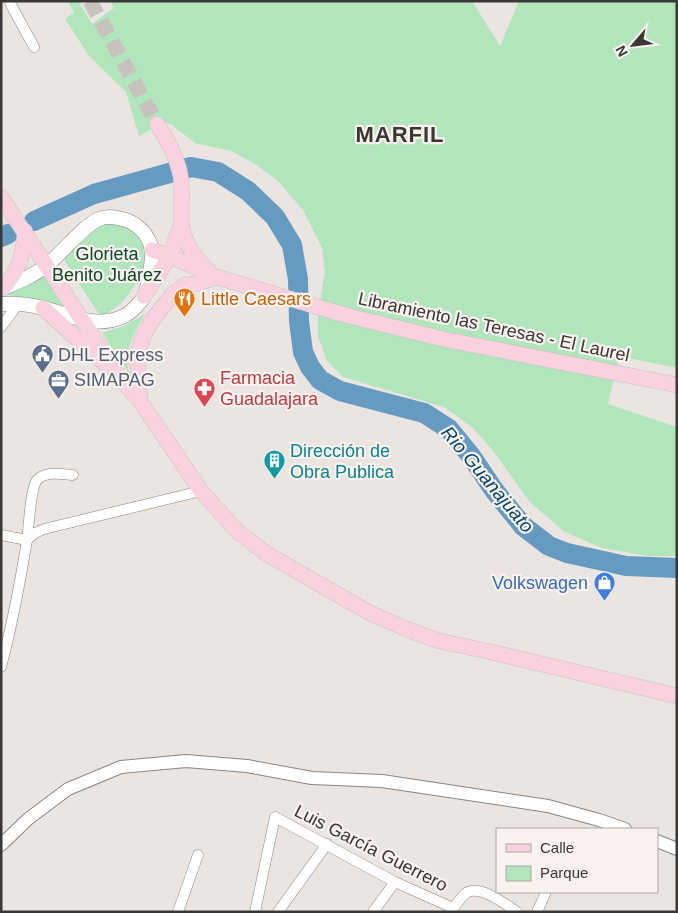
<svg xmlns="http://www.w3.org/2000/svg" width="678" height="913" font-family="Helvetica,sans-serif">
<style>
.green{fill:#b1e5bc}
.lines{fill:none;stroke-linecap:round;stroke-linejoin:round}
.river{stroke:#659ac1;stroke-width:20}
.primary-tunnel{stroke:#c8c2bf;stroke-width:15;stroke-dasharray:15 8;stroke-linecap:butt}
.minor-casing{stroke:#8b8581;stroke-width:11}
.tertiary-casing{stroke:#8b8581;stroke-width:14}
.secondary-casing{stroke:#8b8581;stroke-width:15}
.primary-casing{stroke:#c4c3c3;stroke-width:16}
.minor{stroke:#fff;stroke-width:10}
.tertiary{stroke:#fff;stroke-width:12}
.secondary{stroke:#fff;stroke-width:14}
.primary{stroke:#fad1df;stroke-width:15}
.labels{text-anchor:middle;stroke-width:4.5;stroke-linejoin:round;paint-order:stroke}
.park-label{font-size:18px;fill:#0d4a24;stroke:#f9f2ee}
.food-label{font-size:18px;fill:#c56008;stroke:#f9f2ee;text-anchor:start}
.street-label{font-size:18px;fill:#3a3836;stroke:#f9f2ee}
.service-label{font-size:18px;fill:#4e5e75;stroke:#f9f2ee;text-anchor:start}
.health-label{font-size:18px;fill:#be3a42;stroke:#f9f2ee;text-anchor:start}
.culture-label{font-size:18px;fill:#0d838f;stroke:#f9f2ee;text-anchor:start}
.shop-label{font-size:18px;fill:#366cbe;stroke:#f9f2ee;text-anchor:end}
.water-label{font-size:19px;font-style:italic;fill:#01476d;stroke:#f9f2ee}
.district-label{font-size:22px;font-weight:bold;letter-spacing:1px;fill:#3b3733;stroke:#f9f2ee}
</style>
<rect width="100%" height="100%" fill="#ebe5e1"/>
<g class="green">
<polygon points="68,1 78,1 92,24 114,8 110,1 472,1 500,46 519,1 677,1 677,368 619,356 608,404 677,427 677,556 648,556 602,548 563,531 529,501 494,452 472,427 444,407 343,377 327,361 318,336 318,313 325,272 322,248 303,210 277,180 255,164 231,151 195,143 172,125 165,122 139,136 126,92 89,56 65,19 74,12"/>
<path d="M109 223 131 227C135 232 143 239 145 246 151 263 132 293 120 304 114 310 107 313 100 316L63 258 92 230Z"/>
<polygon points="45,276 66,309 35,300 2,294 20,289"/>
<path d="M145 314C134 334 124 348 129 373L102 333 124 326Z"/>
</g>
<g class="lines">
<g class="river">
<polyline points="34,221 94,194 191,167 218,172 248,191 275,217 292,245 298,279 299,321 303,352 310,367 320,380 340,391 424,413 449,429 471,456 494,490 523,526 549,546 567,553 626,566 677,568"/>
<polyline points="1,237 8,234"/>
</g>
<polyline class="primary-tunnel" points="90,1 157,124"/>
<defs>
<g id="minor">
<polyline points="9,1 34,47"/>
<polyline points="1,327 19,303"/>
<polyline points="1,535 27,540 35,533 44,529 201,491"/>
<path d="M1 667C12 626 20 583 27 540 29 528 30 489 37 480 45 471 63 474 73 475"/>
<polyline points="178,912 198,855"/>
<polyline points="255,912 275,817 395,882 453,908"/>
<polyline points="278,912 327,844"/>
<polyline points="373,912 395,882"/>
<path d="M451 912C455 906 461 897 466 893 480 884 505 904 517 912"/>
<polyline points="537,912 546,892"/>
</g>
<g id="tertiary">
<polyline points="657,841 677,849"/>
<polyline points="1,845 28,819 68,789 121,767 186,761 247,766 312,778 382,781 548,806 599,820 625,829"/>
</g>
<path id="secondary" d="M1 289C18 282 34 276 48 264 63 252 83 226 99 219 106 216 115 217 122 219 136 222 149 234 152 250 153 260 148 285 145 295 141 302 131 313 124 316 94 330 71 314 43 308 29 304 16 303 1 304"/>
<g id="primary">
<path d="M157 124C167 139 176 155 180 173 186 204 173 224 193 253 198 259 202 266 209 271"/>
<polyline points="1,197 123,382 140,401 201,491 237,531 267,554 368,612 409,630 439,641 487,651 677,696"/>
<polyline points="152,250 170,256 217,277 345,315 443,339 677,385"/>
<path d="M3 288C20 269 23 256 25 231"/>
<polyline points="144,296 170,256 181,224"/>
<polyline points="43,308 105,364"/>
<polyline points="140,401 137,356 142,339 151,322 171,296 185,285 196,284 217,277"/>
</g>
</defs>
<use href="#minor" class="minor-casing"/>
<use href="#tertiary" class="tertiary-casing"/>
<use href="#secondary" class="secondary-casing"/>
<use href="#primary" class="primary-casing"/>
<use href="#minor" class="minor"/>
<use href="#tertiary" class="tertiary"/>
<use href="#secondary" class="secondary"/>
<use href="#primary" class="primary"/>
</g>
<defs>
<symbol id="restaurant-pin" viewBox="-11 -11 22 30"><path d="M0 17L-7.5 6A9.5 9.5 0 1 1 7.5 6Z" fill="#e8710a" stroke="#f9f2ee"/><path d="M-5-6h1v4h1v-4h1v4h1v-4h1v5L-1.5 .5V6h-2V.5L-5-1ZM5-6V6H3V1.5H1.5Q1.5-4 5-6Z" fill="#fff"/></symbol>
<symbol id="civic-pin" viewBox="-11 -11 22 30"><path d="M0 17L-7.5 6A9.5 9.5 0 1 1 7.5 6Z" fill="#5c6f8a" stroke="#f9f2ee"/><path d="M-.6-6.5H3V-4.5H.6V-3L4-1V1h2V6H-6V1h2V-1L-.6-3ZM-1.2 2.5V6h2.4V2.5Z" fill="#fff"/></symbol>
<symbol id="office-pin" viewBox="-11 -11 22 30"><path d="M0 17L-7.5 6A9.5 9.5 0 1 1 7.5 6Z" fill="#5c6f8a" stroke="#f9f2ee"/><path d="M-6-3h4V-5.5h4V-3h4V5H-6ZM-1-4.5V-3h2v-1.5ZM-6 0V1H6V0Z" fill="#fff"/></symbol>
<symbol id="pharmacy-pin" viewBox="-11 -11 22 30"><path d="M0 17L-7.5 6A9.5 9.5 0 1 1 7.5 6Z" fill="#e0444e" stroke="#f9f2ee"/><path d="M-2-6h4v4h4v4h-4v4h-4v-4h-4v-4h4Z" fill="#fff"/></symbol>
<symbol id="building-pin" viewBox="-11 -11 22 30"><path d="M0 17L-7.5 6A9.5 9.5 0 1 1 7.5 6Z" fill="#0f9aa8" stroke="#f9f2ee"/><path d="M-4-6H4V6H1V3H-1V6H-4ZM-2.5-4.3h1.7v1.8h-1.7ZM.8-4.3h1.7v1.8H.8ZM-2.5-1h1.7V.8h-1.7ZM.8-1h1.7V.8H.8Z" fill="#fff"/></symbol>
<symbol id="shop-pin" viewBox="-11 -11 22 30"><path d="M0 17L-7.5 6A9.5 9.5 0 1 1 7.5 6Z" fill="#3f7fe0" stroke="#f9f2ee"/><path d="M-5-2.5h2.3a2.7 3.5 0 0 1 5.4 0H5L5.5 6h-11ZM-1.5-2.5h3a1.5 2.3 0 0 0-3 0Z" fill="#fff"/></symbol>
</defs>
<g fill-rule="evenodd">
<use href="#restaurant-pin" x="172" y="286" width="25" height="34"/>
<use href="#civic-pin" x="30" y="342" width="25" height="34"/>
<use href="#office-pin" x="46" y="368" width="25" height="34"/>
<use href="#pharmacy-pin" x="192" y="376" width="25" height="34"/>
<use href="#building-pin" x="262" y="448" width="25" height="34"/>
<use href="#shop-pin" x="592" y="570" width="25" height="34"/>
</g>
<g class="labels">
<g class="park-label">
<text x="107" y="260">Glorieta<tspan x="107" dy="21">Benito Juárez</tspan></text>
</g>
<g class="food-label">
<text x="201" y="305">Little Caesars</text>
</g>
<g class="street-label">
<text transform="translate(494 327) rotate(12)" y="6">Libramiento las Teresas - El Laurel</text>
<text transform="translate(371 848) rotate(27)" y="6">Luis García Guerrero</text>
</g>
<g class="service-label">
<text x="58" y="361">DHL Express</text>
<text x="74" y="386">SIMAPAG</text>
</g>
<g class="health-label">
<text x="220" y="384">Farmacia<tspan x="220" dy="21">Guadalajara</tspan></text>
</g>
<g class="culture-label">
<text x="290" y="457">Dirección de<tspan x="290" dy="21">Obra Publica</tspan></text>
</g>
<g class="shop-label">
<text x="588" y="589">Volkswagen</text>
</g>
<g class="water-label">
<text transform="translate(488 479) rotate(50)" y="7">Rio Guanajuato</text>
</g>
<g class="district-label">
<text x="400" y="142">MARFIL</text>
</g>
</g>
<rect width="678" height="913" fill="none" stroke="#3a3836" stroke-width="5"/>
<rect x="496" y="828" width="162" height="65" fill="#f9f2ee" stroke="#ada8a4"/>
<rect x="506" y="844" width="25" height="8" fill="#fad1df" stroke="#ada8a4"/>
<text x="540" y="853" font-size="15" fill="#3a3836">Calle</text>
<rect x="506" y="866" width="25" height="15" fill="#b1e5bc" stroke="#ada8a4"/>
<text x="540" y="878" font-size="15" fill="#3a3836">Parque</text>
<g transform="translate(633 45) rotate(242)" stroke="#f9f2ee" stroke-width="4" paint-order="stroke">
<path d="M0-4L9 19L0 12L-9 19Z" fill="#3a3836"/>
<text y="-8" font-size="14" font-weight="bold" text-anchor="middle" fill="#3a3836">N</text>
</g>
</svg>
